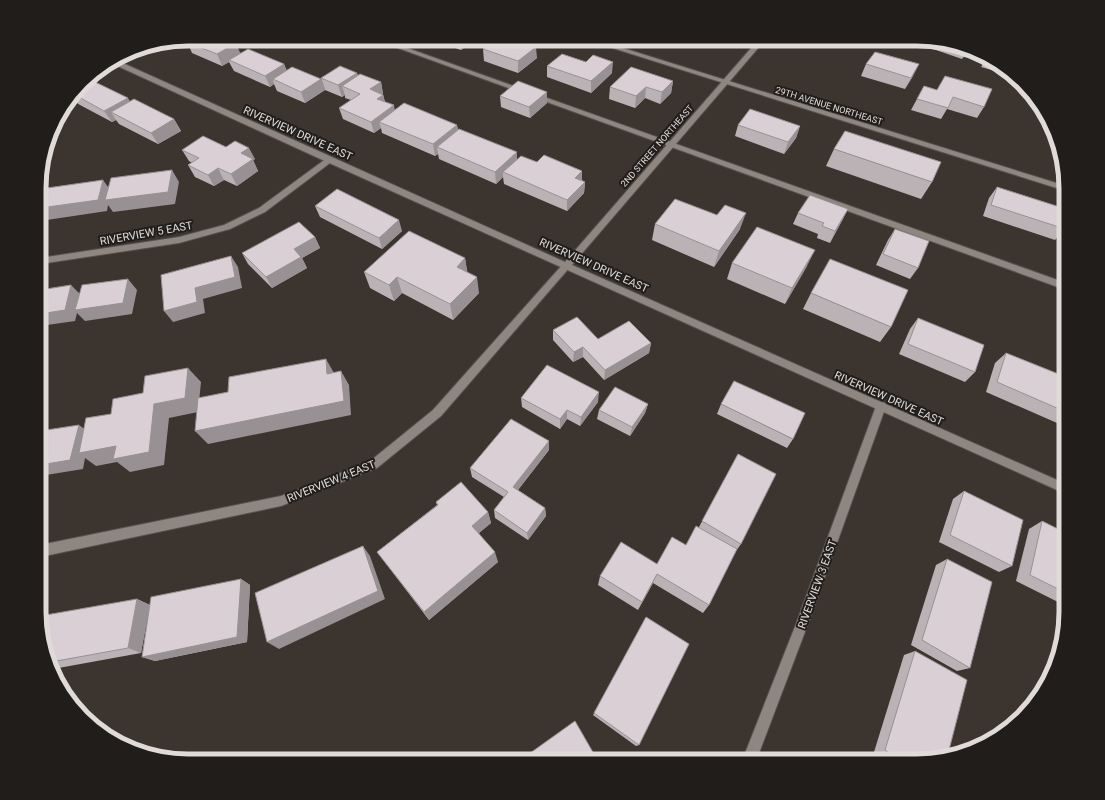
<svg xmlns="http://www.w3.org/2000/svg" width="1105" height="800" font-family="Roboto,sans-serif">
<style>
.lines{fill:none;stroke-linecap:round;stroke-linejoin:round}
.service-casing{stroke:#57514d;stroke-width:2}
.minor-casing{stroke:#57514d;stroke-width:2}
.tertiary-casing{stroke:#57514d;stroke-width:2}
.service{fill:#8e8680;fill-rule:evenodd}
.minor{fill:#8e8680;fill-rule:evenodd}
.tertiary{fill:#8e8680;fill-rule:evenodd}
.wall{fill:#bbb2b6}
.shaded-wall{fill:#989194}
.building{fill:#d9cfd4;stroke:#989194}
.labels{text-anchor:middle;stroke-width:4;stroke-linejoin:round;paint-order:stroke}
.far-street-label{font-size:9px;fill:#e0dbd8;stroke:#201d1a}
.street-label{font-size:11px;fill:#e0dbd8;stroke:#201d1a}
.rim{fill:none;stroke:#e0dbd8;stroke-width:5}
</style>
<rect width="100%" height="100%" fill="#3b342f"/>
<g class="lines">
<defs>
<polygon id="service" points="373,39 382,39 1066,283 1066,290"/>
<g id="minor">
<polygon points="584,39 594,39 1066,186 1066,191"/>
<polygon points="327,158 333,158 334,160 265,212 230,229 179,243 40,264 40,258 179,237 224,225 259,208"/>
<polygon points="567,262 570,263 571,265 570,267 441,416 377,468 281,506 40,557 40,545 281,496 369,462 433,410 564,263"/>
<polygon points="881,402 885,403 886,406 808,624 756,761 742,761 796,624 876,406 877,403"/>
</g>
<polygon id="tertiary" points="759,39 766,39 572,265 1066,484 1066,494 327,162 111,63 116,60 565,262"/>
</defs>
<use href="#service" class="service-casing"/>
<use href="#minor" class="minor-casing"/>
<use href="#tertiary" class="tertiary-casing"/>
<use href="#service" class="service"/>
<use href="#minor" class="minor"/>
<use href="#tertiary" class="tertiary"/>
</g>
<g class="wall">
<polygon points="188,39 284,64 287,71 321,79 325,90 305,103 277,91 274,84 270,87 234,71 229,62 222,66 192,53 189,46 187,47 175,42"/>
<polygon points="431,39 486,39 479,44 472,42 461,50 431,40"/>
<polygon points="682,39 722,39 713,48"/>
<polygon points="904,39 927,39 970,49 962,59"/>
<polygon points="526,43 537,58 518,73 484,61 483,49"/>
<polygon points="987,57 1008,70 1013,76 981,67"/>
<polygon points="866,64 913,76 905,89 861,76"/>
<polygon points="547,66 612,73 591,93 547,77"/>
<polygon points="357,73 358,76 381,82 383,94 385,102 395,110 457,125 458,130 517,159 582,171 582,180 585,182 584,193 567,211 504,184 503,177 496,184 439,159 438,154 435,156 382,133 381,128 374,133 343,119 339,108 351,100 345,98 345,95 342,97 325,90 321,78"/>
<polygon points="87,79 92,83 130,102 174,119 181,131 158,144 119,124 116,120 112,122 80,105 77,103 71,100"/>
<polygon points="673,81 671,93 660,104 645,98 635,108 609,99 610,87"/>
<polygon points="924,86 984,107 977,118 947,109 941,119 911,110"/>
<polygon points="547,92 547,103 530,118 501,107 500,96"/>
<polygon points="738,125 800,126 796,138 784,154 735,136"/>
<polygon points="226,147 255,159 253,160 258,171 237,186 224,180 214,186 195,177 188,165 192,163 189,161 182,150"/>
<polygon points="834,149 932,182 921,199 826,166"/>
<polygon points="997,187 1065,229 1055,240 983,216 989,198"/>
<polygon points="315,206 402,231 382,249 320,217"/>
<polygon points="848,209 830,243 817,238 818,234 793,224 798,213"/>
<polygon points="655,224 740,229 714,267 652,240"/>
<polygon points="895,229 918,268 910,279 876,265 888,240"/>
<polygon points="315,237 320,248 302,258 307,268 272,288 248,264 242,253"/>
<polygon points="465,258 467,272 479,293 453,320 402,293 394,301 370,288 364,272"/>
<polygon points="732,263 807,266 785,304 727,279"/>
<polygon points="811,293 891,327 880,342 803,309"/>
<polygon points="918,318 975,372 965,382 899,354 910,329"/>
<polygon points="553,330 598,339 651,343 649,353 604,380 583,357 573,362 553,340"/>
<polygon points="1006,353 1066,377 1066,417 1057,423 986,392 995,363"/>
<polygon points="521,398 598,402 580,426 567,419 560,429 522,407"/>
<polygon points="648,404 645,413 630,436 597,419 599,410"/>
<polygon points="721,404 793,439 787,448 717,414"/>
<polygon points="549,450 518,490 545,508 546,516 528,540 495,518 494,510 504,497 472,477 470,468"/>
<polygon points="738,454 741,544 736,551 709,605 703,613 653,583 638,610 598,585 600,576 657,564 686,545 699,527"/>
<polygon points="964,491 1012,566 999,572 939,542 953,499"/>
<polygon points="436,502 488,512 491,523 479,533 498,562 429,620 377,552 437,505"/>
<polygon points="1042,521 1066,533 1066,606 1016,581 1029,529"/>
<polygon points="947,559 970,668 957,671 911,645 936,565"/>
<polygon points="241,579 250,585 247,642 155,661 142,657 149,608 141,653 53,669 40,632 137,599 150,605"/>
<polygon points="646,617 639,745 636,746 593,715"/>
<polygon points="915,651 918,761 889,761 874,752 904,655"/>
</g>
<g class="shaded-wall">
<polygon points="188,39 201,39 186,42 189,46 187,47 184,40"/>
<polygon points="460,39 472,39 472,42 461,50"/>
<polygon points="479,39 486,39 479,44"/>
<polygon points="520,39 526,39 526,46 518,41"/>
<polygon points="715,39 722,39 713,48"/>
<polygon points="236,43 241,55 229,60 229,62 222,66 217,54"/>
<polygon points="536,47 537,58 518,73 518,61"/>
<polygon points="968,49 970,49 962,59"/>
<polygon points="613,62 612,73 591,93 591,81"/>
<polygon points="284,64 288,76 273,79 274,84 270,87 265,76"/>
<polygon points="919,64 913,76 905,89 911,78"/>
<polygon points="357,73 360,84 342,86 345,95 342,97 338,85"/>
<polygon points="321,79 325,90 305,103 301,92"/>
<polygon points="90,80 97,92 75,95 84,84"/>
<polygon points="673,81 671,93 660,104 662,92"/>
<polygon points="381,82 383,94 373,101 370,89"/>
<polygon points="646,87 645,98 635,108 636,96"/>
<polygon points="547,92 547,103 530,118 529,107"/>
<polygon points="383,95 386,106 377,99"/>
<polygon points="74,97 77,103 73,98"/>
<polygon points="128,98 135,109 111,112 116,120 112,122 104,111"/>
<polygon points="394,105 396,117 379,122 381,128 374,133 371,122"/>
<polygon points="174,119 181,131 158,144 151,133"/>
<polygon points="457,125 459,136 437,147 438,154 435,156 433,144"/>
<polygon points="800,126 796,138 784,154 788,142"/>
<polygon points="249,148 255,159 253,160 258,171 237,186 231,174 241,153"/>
<polygon points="517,152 517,164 503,172 503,177 496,184 495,172"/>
<polygon points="218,168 224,180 214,186 208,175"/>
<polygon points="172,170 179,182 175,204 113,212 108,205 107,211 40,221 40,208 103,180 111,191"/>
<polygon points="582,171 582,182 575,178"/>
<polygon points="585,182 584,193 567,211 567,200"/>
<polygon points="848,209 842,221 830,243 835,231"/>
<polygon points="746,213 740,229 714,267 719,251"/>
<polygon points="399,220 402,231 382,249 379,238"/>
<polygon points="315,237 320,248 302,258 307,268 272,288 266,277 294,249"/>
<polygon points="815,250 807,266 785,304 792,288"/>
<polygon points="231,256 238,267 242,288 203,299 205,313 173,322 164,311 195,288"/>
<polygon points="465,258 468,275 457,267"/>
<polygon points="397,277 402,293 394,301 389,285"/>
<polygon points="477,277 479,293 453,320 450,304"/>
<polygon points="128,279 137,290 132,314 85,321 77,313 75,321 40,326 40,314 71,285 82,296"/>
<polygon points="651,343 649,353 604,380 605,370"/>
<polygon points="583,347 583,357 573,362 574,352"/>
<polygon points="326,359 334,373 327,374"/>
<polygon points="188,368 201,382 198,412 169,418 164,465 130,472 117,462 96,466 85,458 83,469 40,476 40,465 79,425 91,434 154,404"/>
<polygon points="341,371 349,385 351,415 208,444 195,431"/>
<polygon points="599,392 598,402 580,426 581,417"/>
<polygon points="648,404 645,413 630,436 632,427"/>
<polygon points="567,410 567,419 560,429 560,419"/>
<polygon points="549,441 549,450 514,495 513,487"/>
<polygon points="545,508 546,516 528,540 527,533"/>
<polygon points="488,512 491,523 475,536 472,526"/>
<polygon points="363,546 370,556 385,599 279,649 267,642"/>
<polygon points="495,552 498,562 429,620 424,612"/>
<polygon points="657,574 653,583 638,610 642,602"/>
<polygon points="241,579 250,585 247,642 155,661 142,657"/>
<polygon points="137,599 150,605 141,653 128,648"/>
</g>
<g class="building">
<polygon points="191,39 226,39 236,43 217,54 186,42"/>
<polygon points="497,39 520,39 518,41 536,47 518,61 483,49"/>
<polygon points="248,49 284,64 265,76 229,60"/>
<polygon points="875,52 919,64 911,78 866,64"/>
<polygon points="562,54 586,62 593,55 613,62 591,81 547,66"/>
<polygon points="340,66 357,73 338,85 321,78"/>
<polygon points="292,67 321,79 301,92 273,79"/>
<polygon points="631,67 673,81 662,92 646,87 636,96 610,87"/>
<polygon points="360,74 381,82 370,89 383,95 377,99 394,105 371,122 339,108 360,94 342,86"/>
<polygon points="945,76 992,89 984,107 953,97 948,108 917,99 924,86 937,90"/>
<polygon points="87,79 90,80 84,84"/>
<polygon points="518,81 547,92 529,107 500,96"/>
<polygon points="95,82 128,98 104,111 75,95 78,90"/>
<polygon points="134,99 174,119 151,133 111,112"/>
<polygon points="404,103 457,125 433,144 379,122"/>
<polygon points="750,109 800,126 788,142 738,125"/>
<polygon points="459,129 517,152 495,172 437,147"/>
<polygon points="845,131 941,162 932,182 834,149"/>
<polygon points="203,136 226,147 235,141 249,148 241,153 253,159 231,174 218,168 208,175 188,165 199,158 182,150"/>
<polygon points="544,155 582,171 575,178 585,182 567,200 503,172 521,156 537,162"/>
<polygon points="172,170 168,192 105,200 111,178"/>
<polygon points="103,180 98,200 40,208 40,189"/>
<polygon points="997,187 1066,209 1065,229 991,205"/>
<polygon points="337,189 399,220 379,238 315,206"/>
<polygon points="810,195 848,209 835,231 822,226 824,223 798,213"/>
<polygon points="675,199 717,215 725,205 746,213 719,251 655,224"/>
<polygon points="299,222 315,237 294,249 301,257 266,277 242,253"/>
<polygon points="757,227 815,250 792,288 732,263"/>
<polygon points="895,229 929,241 918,268 883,254"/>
<polygon points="409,231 465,258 457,267 477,277 450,304 397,277 389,285 364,272"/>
<polygon points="231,256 235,277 195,288 197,302 164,311 161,275"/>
<polygon points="830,259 908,290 891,327 811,293"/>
<polygon points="128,279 123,303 75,310 82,285"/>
<polygon points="71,285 65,310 40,314 40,290"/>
<polygon points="577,317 598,339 629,321 651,343 605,370 583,347 574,352 553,330"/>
<polygon points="918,318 984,345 975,372 908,344"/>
<polygon points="1006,353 1066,377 1066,412 997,382"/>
<polygon points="326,359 327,374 341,371 344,401 195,431 198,398 228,392 229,377"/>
<polygon points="547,365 599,392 581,417 567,410 560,419 521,398"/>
<polygon points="188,368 185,398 154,404 149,452 113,459 116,446 79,453 86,418 111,414 113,399 143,393 145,376"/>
<polygon points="734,381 805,413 793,439 721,404"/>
<polygon points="615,387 648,404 632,427 599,410"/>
<polygon points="511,419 549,441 513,487 545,508 527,533 494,510 508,492 470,468"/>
<polygon points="79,425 70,460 40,465 40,431"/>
<polygon points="738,454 776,474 741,544 702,521"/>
<polygon points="461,482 488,512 472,526 495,552 424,612 377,552 438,505 436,502"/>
<polygon points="964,491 1023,520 1012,566 950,535"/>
<polygon points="1042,521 1066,533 1066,593 1030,575"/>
<polygon points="696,526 737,549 709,605 657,574 642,602 600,576 621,542 657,564 672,537 686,545"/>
<polygon points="363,546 378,591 267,642 255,593"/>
<polygon points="947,559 992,582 970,668 922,640"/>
<polygon points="241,579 237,637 142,657 151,597"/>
<polygon points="137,599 128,648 51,662 40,632 40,616"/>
<polygon points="646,617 689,644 639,745 594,713"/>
<polygon points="915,651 967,680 948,754 918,761 902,761 885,750"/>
<polygon points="575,721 598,761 519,761"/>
</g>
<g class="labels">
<g class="far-street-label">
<text transform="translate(829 106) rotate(17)" y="3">29TH AVENUE NORTHEAST</text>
<text transform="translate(657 146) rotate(-49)" y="3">2ND STREET NORTHEAST</text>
</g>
<g class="street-label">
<text transform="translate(298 133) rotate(24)" y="4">RIVERVIEW DRIVE EAST</text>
<text transform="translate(146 233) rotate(-10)" y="4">RIVERVIEW 5 EAST</text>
<text transform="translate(594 265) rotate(24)" y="4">RIVERVIEW DRIVE EAST</text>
<text transform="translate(889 398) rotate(24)" y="4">RIVERVIEW DRIVE EAST</text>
<text transform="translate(331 481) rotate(-22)" y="4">RIVERVIEW 4 EAST</text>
<text transform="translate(817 584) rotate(-70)" y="4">RIVERVIEW 3 EAST</text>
</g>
</g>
<path d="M0 0H1105V800H0ZM188 46H917A142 142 0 0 1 1059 188V612A142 142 0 0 1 917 754H188A142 142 0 0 1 46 612V188A142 142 0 0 1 188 46Z" fill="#201d1a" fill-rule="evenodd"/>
<path class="rim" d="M188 46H917A142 142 0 0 1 1059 188V612A142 142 0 0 1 917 754H188A142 142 0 0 1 46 612V188A142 142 0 0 1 188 46Z"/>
</svg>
